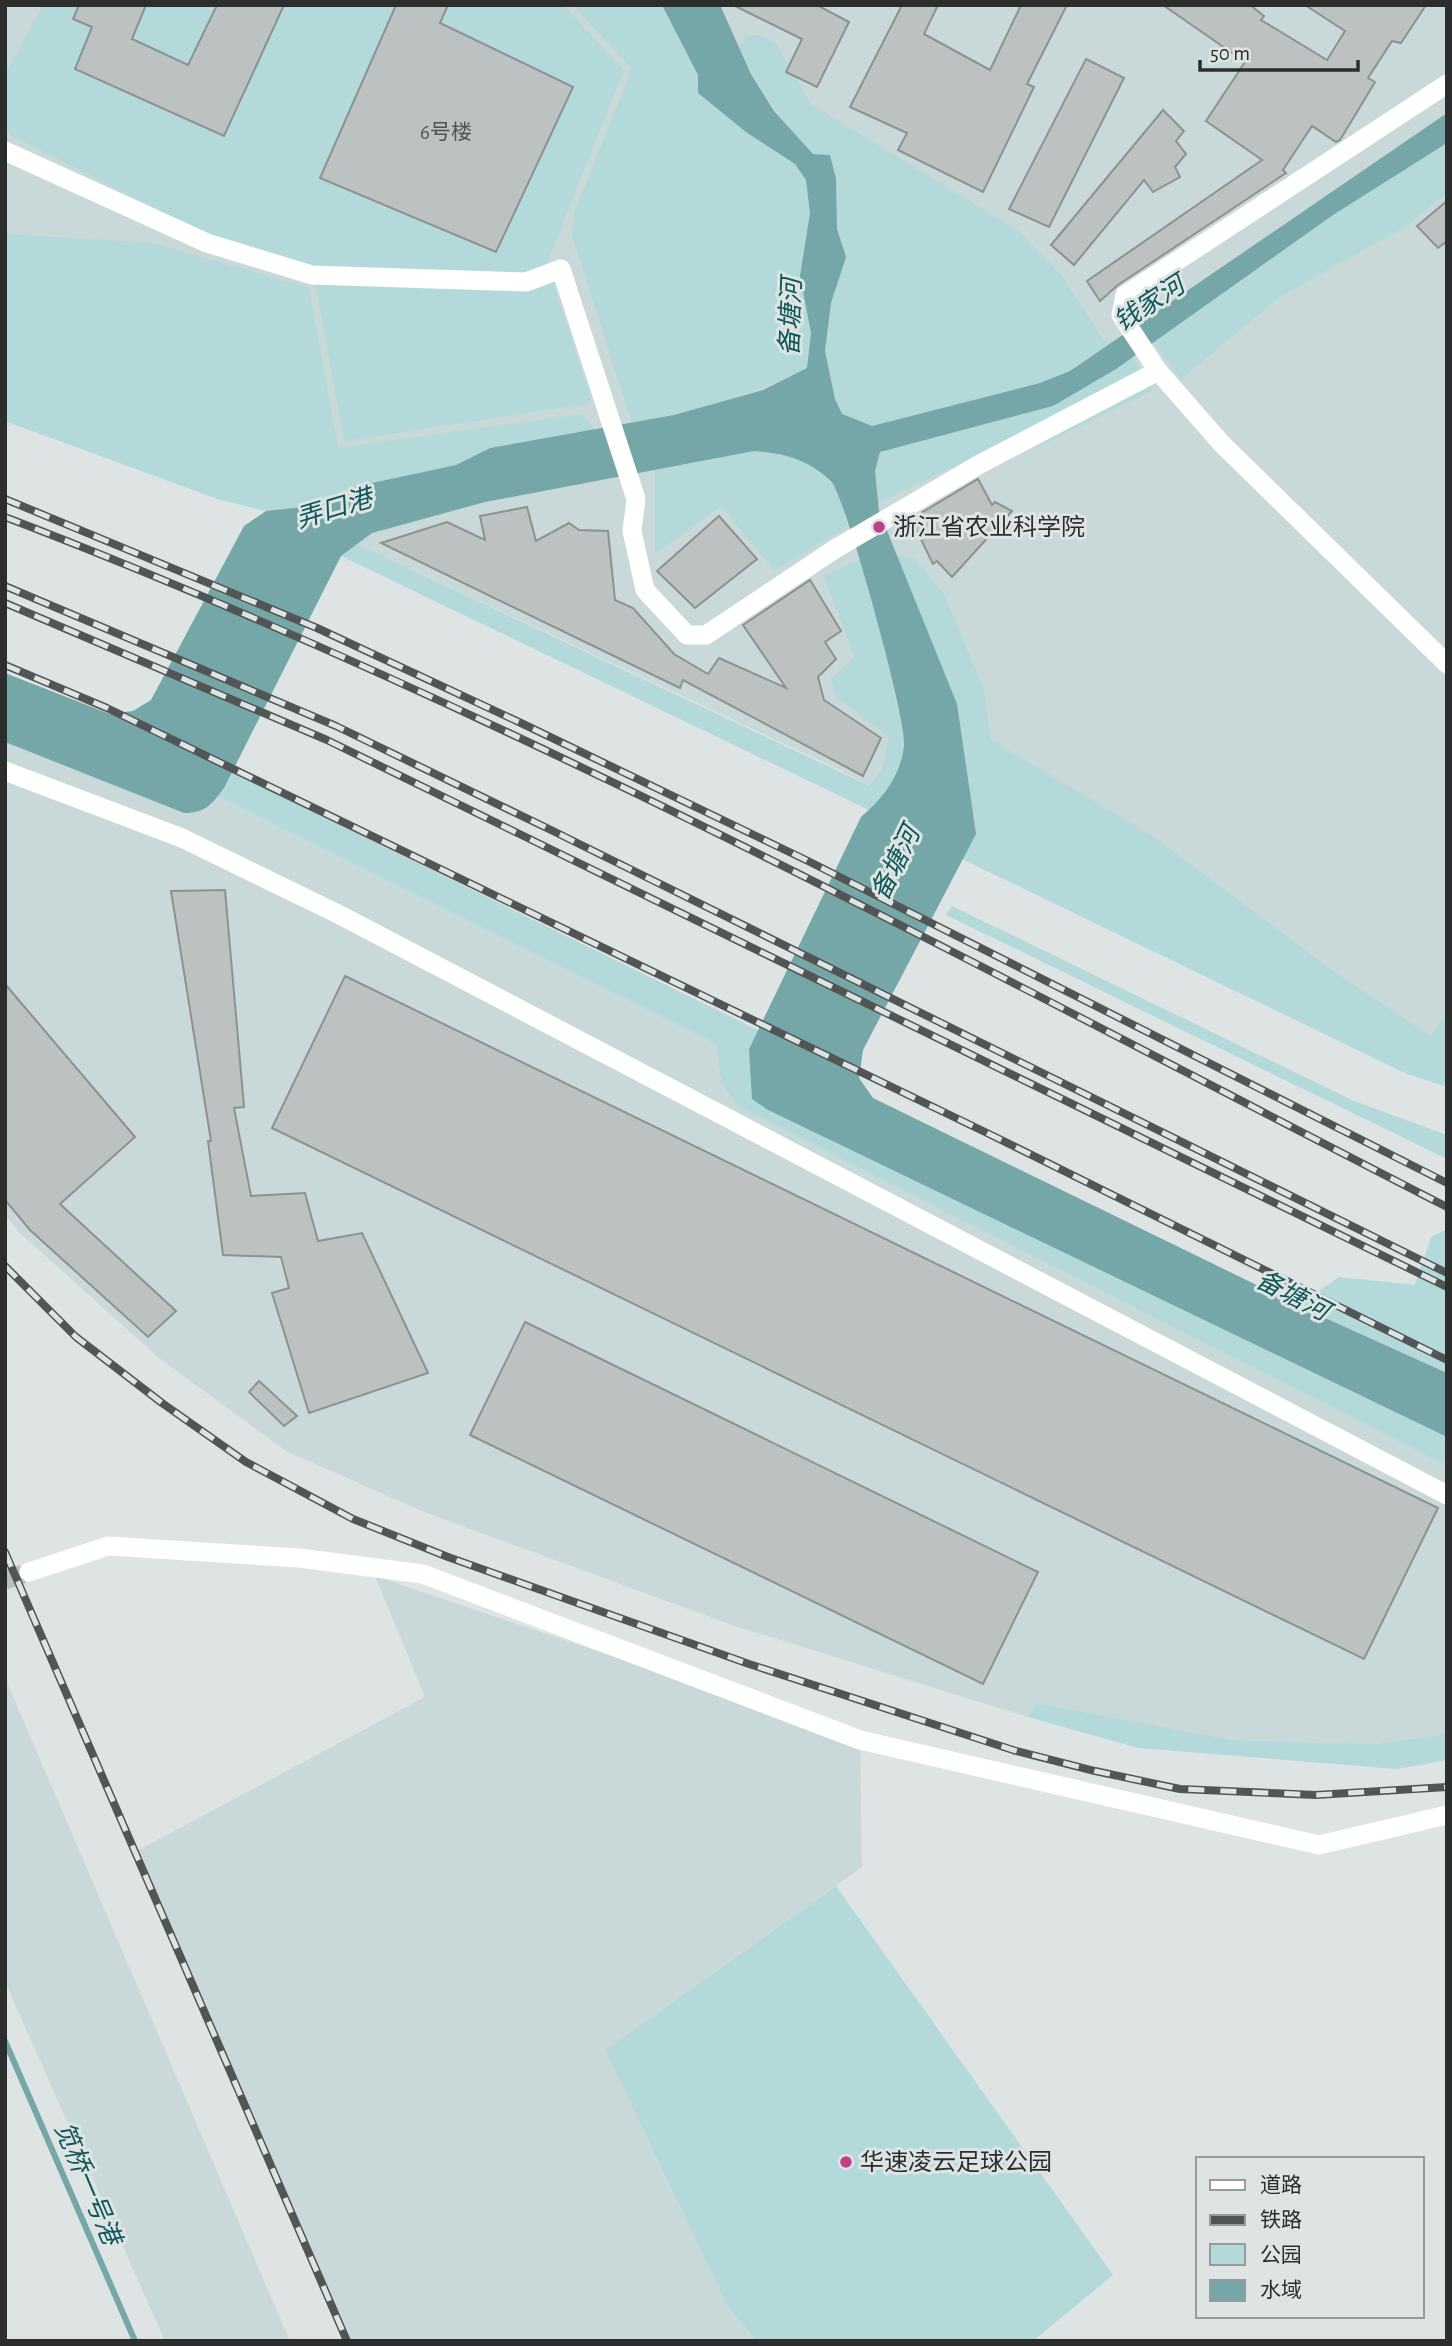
<svg xmlns="http://www.w3.org/2000/svg" width="1452" height="2346" font-family="'Alegreya Sans','Noto Sans SC',sans-serif">
<style>
.built{fill:#c9d8d8}
.green{fill:#b3d9da}
.water{fill:#75a6a8}
.lines{fill:none;stroke-linecap:round;stroke-linejoin:round}
.stream{stroke:#75a6a8;stroke-width:6}
.building{fill:#bcc2c2;stroke:#8c9292;stroke-width:2}
.street-tunnel{stroke:#bac0c0;stroke-width:19;stroke-dasharray:19 10;stroke-linecap:butt}
.street{stroke:#fff;stroke-width:19}
.rail-casing{stroke:#525555;stroke-width:8}
.rail{stroke:#dee4e4;stroke-width:5;stroke-dasharray:16;stroke-linecap:butt}
.poi-dot{fill:#c03f8a;stroke:#dee4e4;stroke-width:2.5}
.labels{text-anchor:middle;stroke-width:6;stroke-linejoin:round;paint-order:stroke}
.number-label{font-size:21px;fill:#505353}
.poi-label{font-size:24px;fill:#2c2e2e;stroke:#dee4e4;text-anchor:start}
.water-label{font-size:26px;font-style:italic;fill:#10575a;stroke:#dee4e4}
</style>
<rect width="100%" height="100%" fill="#dee4e4"/>
<g class="built">
<polygon points="5,5 1447,5 1447,1056 1115,910 821,761 357,544 266,511 218,499 5,421"/>
<polygon points="5,742 184,813 212,805 218,796 716,1044 721,1082 737,1106 1447,1466 1447,1734 1375,1744 1233,1740 1036,1703 1028,1717 732,1625 424,1512 286,1451 159,1358 20,1233 5,1215"/>
<polygon points="375,1576 860,1740 862,1867 605,2050 726,2303 756,2341 345,2341 135,1852 425,1697"/>
<polygon points="5,1678 290,2341 165,2341 5,1982"/>
</g>
<g class="green">
<polygon points="43,5 563,5 624,70 547,263 592,403 344,441 312,265 213,237 10,135 5,124 5,75"/>
<path d="M573 5H662L698 75V93L795 164 806 180 810 213 800 276 811 333 807 368C751 396 693 412 632 423L572 235 575 211 632 69Z"/>
<path d="M759 35 775 42 811 104 1019 231 1061 275 1107 345 1070 371 1040 383 872 426 842 414 835 399 825 351 831 303 846 257 837 229 836 179 830 155 813 154C783 121 758 89 739 47L747 36Z"/>
<polygon points="1447,143 1447,193 1405,227 1281,296 1181,379 1153,342 1333,215"/>
<polygon points="5,234 154,243 309,288 338,448 582,414 595,429 490,448 456,465 358,486 321,505 266,511 218,499 5,421"/>
<polygon points="1133,357 1153,390 1037,447 1016,436 878,503 875,471 880,452 1053,406"/>
<path d="M754 451C779 453 819 459 834 484 841 496 843 514 848 527L774 570 721 506 655 554V470Z"/>
<polygon points="357,544 870,786 883,768 889,737 836,697 831,679 854,657 824,576 859,559 877,615 905,744 896,774 884,797 869,810 341,556"/>
<polygon points="897,555 914,558 945,596 983,688 991,740 1148,833 1336,973 1431,1036 1447,1012 1447,1087 1405,1073 962,859 976,834 965,773"/>
<polygon points="232,772 758,1030 749,1049 768,1110 1447,1437 1447,1466 737,1106 721,1082 716,1044 218,796"/>
<polygon points="952,906 1354,1101 1447,1135 1447,1159 946,915"/>
<polygon points="1447,1229 1447,1373 1298,1305 1339,1277 1415,1285 1431,1237"/>
<polygon points="1036,1703 1233,1740 1375,1744 1447,1734 1447,1760 1397,1769 1138,1748 1028,1717"/>
<polygon points="836,1886 1113,2275 1033,2341 756,2341 726,2303 605,2050"/>
</g>
<path class="water" d="M662 5H720L751 74 774 111 813 154 830 155 836 179 837 229 846 257 831 303 825 351 835 399 842 414 872 426 1040 383 1070 371 1447 113V143L1333 215 1116 369 1053 406 880 452 875 471 879 511 957 704 976 834 863 1050 859 1078 873 1098 1310 1311 1447 1373V1437L768 1110 752 1099 749 1049 861 817C884 797 900 777 904 746 908 723 845 495 831 481 808 459 784 453 754 451L485 502 372 533 341 556 225 786C213 804 206 813 184 813L5 742V673L110 714 133 711 151 700 244 526 266 511 321 505 358 486 456 465 490 448 674 415 763 390 807 368 811 333 800 276 810 213 806 180 795 164 746 132 698 93V75Z"/>
<g class="lines">
<polyline class="stream" points="5,2041 135,2341"/>
</g>
<g class="building">
<polygon points="79,5 146,5 132,39 188,65 217,5 284,5 224,136 75,69 92,27 73,19"/>
<polygon points="396,5 448,5 440,23 573,87 496,252 320,178"/>
<polygon points="733,5 817,5 849,22 817,87 786,72 802,39"/>
<polygon points="902,5 938,5 924,34 990,70 1021,5 1067,5 1027,84 1034,87 983,192 898,150 907,133 850,107"/>
<polygon points="1163,5 1250,5 1264,16 1261,20 1327,60 1345,31 1305,5 1426,5 1401,43 1392,41 1368,78 1375,82 1340,140 1336,142 1312,126 1283,170 1286,173 1118,285 1100,301 1087,281 1262,160 1206,121 1245,62"/>
<polygon points="1086,59 1124,78 1049,227 1009,209"/>
<polygon points="1163,110 1184,131 1176,141 1186,154 1175,167 1180,177 1153,192 1144,180 1074,265 1051,245"/>
<polygon points="1447,201 1447,241 1438,248 1417,226"/>
<polygon points="978,479 992,505 995,502 1012,511 952,577 937,561 933,564 911,519"/>
<polygon points="527,507 536,541 569,523 579,530 608,531 615,600 633,608 674,654 708,674 719,658 786,688 743,625 810,580 841,631 825,642 836,659 818,677 824,700 881,738 863,776 683,680 680,688 381,543 447,522 485,540 480,516"/>
<polygon points="719,516 757,559 695,608 657,571"/>
<polygon points="225,890 244,1107 234,1108 251,1196 305,1193 318,1241 362,1233 428,1373 309,1413 272,1293 289,1288 281,1257 223,1255 208,1141 211,1141 171,891"/>
<polygon points="345,976 1438,1508 1364,1659 272,1128"/>
<polygon points="5,984 135,1137 60,1204 176,1311 148,1337 30,1230 5,1200"/>
<polygon points="525,1322 1038,1572 983,1684 470,1435"/>
<polygon points="259,1381 297,1416 284,1426 249,1392"/>
</g>
<g class="lines">
<polyline class="street-tunnel" points="5,1580 29,1572"/>
<g class="street">
<polyline points="1447,84 1125,295 1121,315 1158,371 1222,444 1447,664"/>
<polyline points="5,151 207,243 312,275 526,282 561,269 636,499 632,531 645,590 687,635 706,635 835,549 980,464 1158,371"/>
<polyline points="5,771 182,838 340,915 1447,1495"/>
<polyline points="29,1572 108,1546 299,1558 423,1574 860,1740 1319,1845 1447,1815"/>
</g>
<defs>
<g id="rail">
<polyline points="5,499 317,628 521,723 808,861 1447,1183"/>
<path d="M5 517C503 707 973 964 1447 1207"/>
<polyline points="5,586 336,726 553,831 1447,1273"/>
<polyline points="5,603 327,740 1447,1287"/>
<polyline points="5,665 107,708 985,1132 1447,1360"/>
<polyline points="5,1266 76,1337 162,1403 246,1462 353,1519 448,1557 749,1664 1013,1750 1095,1771 1180,1789 1316,1795 1447,1787"/>
<polyline points="5,1552 347,2341"/>
</g>
</defs>
<use href="#rail" class="rail-casing"/>
<use href="#rail" class="rail"/>
</g>
<g class="poi-dot">
<circle cx="879" cy="527" r="7"/>
<circle cx="846" cy="2162" r="7"/>
</g>
<g class="labels">
<g class="number-label">
<text x="446" y="139">6号楼</text>
</g>
<g class="poi-label">
<text x="893" y="535">浙江省农业科学院</text>
<text x="860" y="2170">华速凌云足球公园</text>
</g>
<g class="water-label">
<text transform="translate(1149 303) rotate(-33)" y="9">钱家河</text>
<text transform="translate(790 317) rotate(-88)" y="9">备塘河</text>
<text transform="translate(334 508) rotate(-17)" y="9">弄口港</text>
<text transform="translate(895 863) rotate(-64)" y="9">备塘河</text>
<text transform="translate(1293 1295) rotate(27)" y="9">备塘河</text>
<text transform="translate(88 2183) rotate(67)" y="9">笕桥一号港</text>
</g>
</g>
<rect width="1452" height="2346" fill="none" stroke="#2c2e2e" stroke-width="14"/>
<rect x="1196" y="2157" width="228" height="161" fill="#dee4e4" stroke="#979b9b" stroke-width="2"/>
<rect x="1210" y="2180" width="35" height="10" fill="#ffffff" stroke="#979b9b" stroke-width="2"/>
<text x="1260" y="2192" font-size="21" fill="#2c2e2e">道路</text>
<rect x="1210" y="2215" width="35" height="10" fill="#525555" stroke="#979b9b" stroke-width="2"/>
<text x="1260" y="2227" font-size="21" fill="#2c2e2e">铁路</text>
<rect x="1210" y="2244" width="35" height="21" fill="#b3d9da" stroke="#979b9b" stroke-width="2"/>
<text x="1260" y="2262" font-size="21" fill="#2c2e2e">公园</text>
<rect x="1210" y="2280" width="35" height="21" fill="#75a6a8" stroke="#979b9b" stroke-width="2"/>
<text x="1260" y="2297" font-size="21" fill="#2c2e2e">水域</text>
<path d="M1200 60v10h158v-10" fill="none" stroke="#2c2e2e" stroke-width="3.5"/>
<text x="1210" y="60" font-size="21" fill="#2c2e2e" stroke="#dee4e4" stroke-width="5" paint-order="stroke">50 m</text>
</svg>
